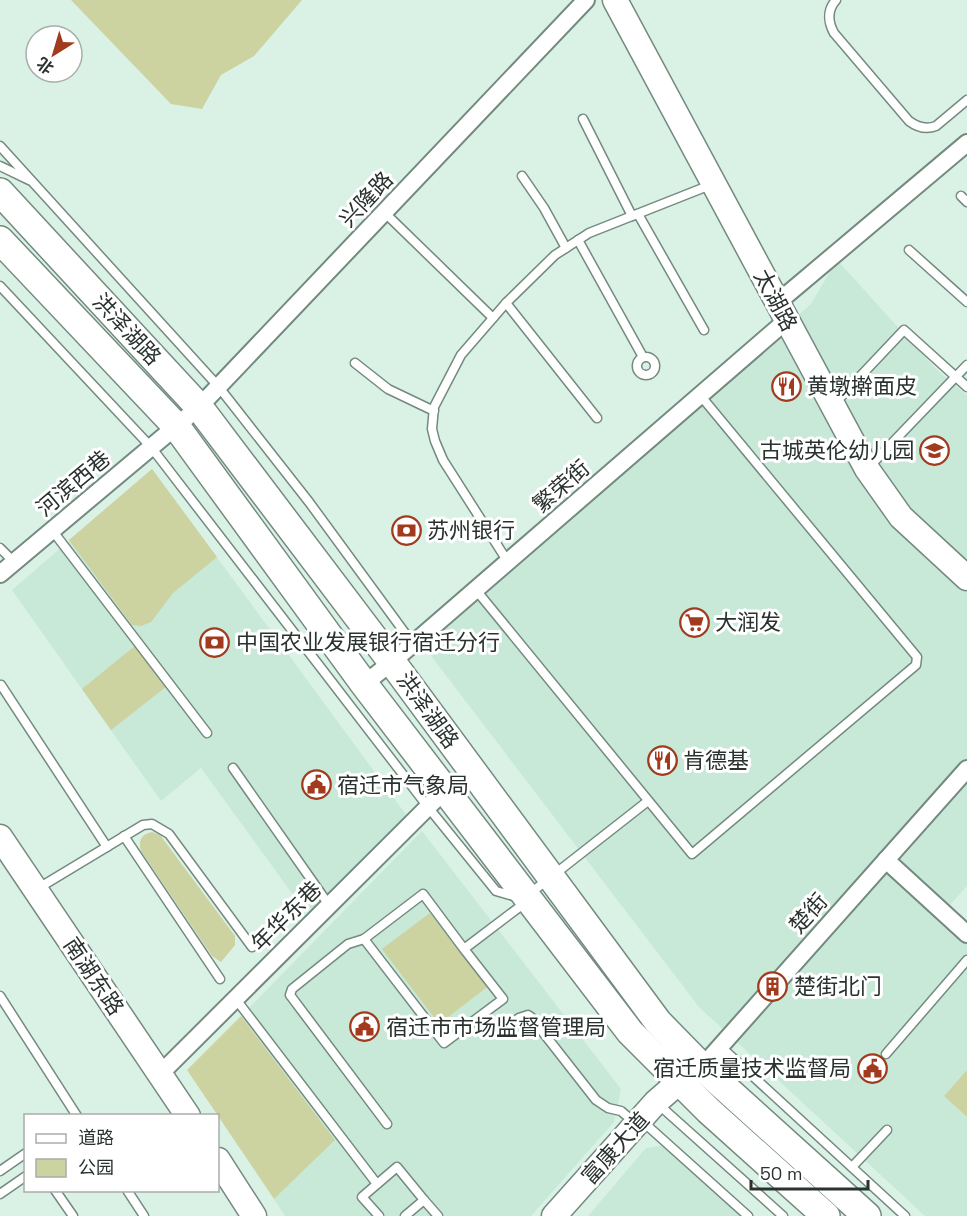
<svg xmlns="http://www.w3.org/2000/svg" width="967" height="1216" font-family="'Space Grotesk','Noto Sans SC',sans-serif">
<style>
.built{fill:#c8e8d8}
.green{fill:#ccd2a0}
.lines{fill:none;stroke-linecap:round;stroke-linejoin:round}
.lane-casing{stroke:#748a7f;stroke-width:11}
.street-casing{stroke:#748a7f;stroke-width:20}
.secondary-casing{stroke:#748a7f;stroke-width:27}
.primary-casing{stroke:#748a7f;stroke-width:30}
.lane{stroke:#fff;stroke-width:8}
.street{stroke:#fff;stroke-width:16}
.secondary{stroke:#fff;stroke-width:24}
.primary{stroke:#fff;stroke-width:27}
.labels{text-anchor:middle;stroke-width:6;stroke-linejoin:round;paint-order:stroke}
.street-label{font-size:22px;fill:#29322e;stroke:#fff}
.poi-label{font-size:22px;fill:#29322e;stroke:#fff;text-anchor:start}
</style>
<rect width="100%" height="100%" fill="#daf2e6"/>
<g class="built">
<polygon points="837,260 935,368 967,395 967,886 940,916 967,940 967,1070 944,1096 967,1117 967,1216 925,1216 699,1007 422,644 811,304"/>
<polygon points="152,469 407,816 312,909 291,892 201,768 161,801 12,590"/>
<polygon points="422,831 621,1089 614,1122 531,1216 285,1216 274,1199 335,1140 241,1016"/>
<polygon points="674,1144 755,1216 588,1216 646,1148"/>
</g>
<g class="green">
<polygon points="71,0 302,0 254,56 221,75 202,109 171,104"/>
<polygon points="152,469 217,557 173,593 151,622 141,626 132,625 69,540"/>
<polygon points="136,645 167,686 111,730 82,689"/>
<path d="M152 832 160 835 235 936V945L221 962 212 956 141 851C138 841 141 834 152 832Z"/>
<polygon points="430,913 487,987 439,1024 382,949"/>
<polygon points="241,1016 335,1140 274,1199 187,1070"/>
<polygon points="967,1070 967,1117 944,1096"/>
</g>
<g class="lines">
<defs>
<g id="lane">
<path d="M836 0C827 10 828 22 834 33L909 121C917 127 926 130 936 126L967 100"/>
<polyline points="583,119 632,216"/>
<polyline points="0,146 218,386 309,502 413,644"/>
<polyline points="0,166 29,180"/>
<polyline points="522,176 544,208 566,248"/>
<polyline points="961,196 967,202"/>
<polyline points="384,212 493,318"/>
<polyline points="638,214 704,330"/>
<polyline points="578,240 643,357"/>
<polyline points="909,250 967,302"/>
<polyline points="0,286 151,447 428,807 496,891 517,897"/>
<polyline points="506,303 597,418"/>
<circle cx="646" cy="366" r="9"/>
<polyline points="355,363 388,389 434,411"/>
<polyline points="835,403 904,330 967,387"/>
<polyline points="870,466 967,365"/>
<polyline points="52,530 207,733"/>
<polyline points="0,548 14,562"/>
<polyline points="508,562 443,460 435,441 432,429 434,407 461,355 506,303 555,255 589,233 713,184"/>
<polyline points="476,590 692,854 916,665 917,657 700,395"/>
<polyline points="1,685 107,847"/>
<polyline points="233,768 329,905"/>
<polyline points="124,836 220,979"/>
<polyline points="37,889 143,825 152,824 169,834 252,947"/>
<polyline points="528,895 648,801"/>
<polyline points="364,939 348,944 292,989 290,995 387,1124"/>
<polyline points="464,949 423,894 364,939 444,1043 503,999 464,949 526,902"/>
<polyline points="0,996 77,1116"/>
<polyline points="235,998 377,1184"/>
<polyline points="499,1032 519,1018 528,1015 531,1017 596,1100 608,1108 621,1111 635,1123"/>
<polyline points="720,1046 905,1216"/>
<polyline points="886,1054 967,960"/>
<polyline points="658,1104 783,1216"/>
<polyline points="641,1120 748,1216"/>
<polyline points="852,1167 887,1130"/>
<polyline points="0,1171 26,1153"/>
<polyline points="55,1190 73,1216"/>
<polyline points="127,1190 144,1216"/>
<polyline points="0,1194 26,1176"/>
<polyline points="424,1200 438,1216"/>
<polyline points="379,1216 362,1197 397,1167 424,1200 405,1216"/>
</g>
<g id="street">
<polyline points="777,303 967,143"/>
<polyline points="0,574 199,407 586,0"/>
<polyline points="364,684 392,662 787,320"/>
<polyline points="886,860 967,934"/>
<polyline points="695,1071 702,1067 967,769"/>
<polyline points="160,1074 444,791"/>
</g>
<g id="secondary">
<polyline points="615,0 867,469 901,517 967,578"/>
<polyline points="0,837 188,1116"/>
<polyline points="218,1160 254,1216"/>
<polyline points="554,1216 656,1102 679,1082"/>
</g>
<g id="primary">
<polyline points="0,192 199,407 392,662 658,1022 702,1067 867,1216"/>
<polyline points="0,240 176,426 364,684 630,1032 708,1110 826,1216"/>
</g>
</defs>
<use href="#lane" class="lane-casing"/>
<use href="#street" class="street-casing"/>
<use href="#secondary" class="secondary-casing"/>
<use href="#primary" class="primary-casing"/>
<use href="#lane" class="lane"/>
<use href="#street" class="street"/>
<use href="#secondary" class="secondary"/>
<use href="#primary" class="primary"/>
</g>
<defs>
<symbol id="restaurant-ring" viewBox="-11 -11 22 22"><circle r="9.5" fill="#fff" stroke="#a23a1d" stroke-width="1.5"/><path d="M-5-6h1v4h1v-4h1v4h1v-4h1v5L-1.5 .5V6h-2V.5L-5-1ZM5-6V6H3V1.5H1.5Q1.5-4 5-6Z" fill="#a23a1d"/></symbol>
<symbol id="school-ring" viewBox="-11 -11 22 22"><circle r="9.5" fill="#fff" stroke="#a23a1d" stroke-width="1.5"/><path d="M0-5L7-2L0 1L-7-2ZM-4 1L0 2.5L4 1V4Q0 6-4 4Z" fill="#a23a1d"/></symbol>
<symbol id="bank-ring" viewBox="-11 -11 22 22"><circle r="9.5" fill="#fff" stroke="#a23a1d" stroke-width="1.5"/><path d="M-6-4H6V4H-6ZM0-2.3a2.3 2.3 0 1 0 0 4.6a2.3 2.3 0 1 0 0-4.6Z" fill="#a23a1d"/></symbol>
<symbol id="supermarket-ring" viewBox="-11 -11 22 22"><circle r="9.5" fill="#fff" stroke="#a23a1d" stroke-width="1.5"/><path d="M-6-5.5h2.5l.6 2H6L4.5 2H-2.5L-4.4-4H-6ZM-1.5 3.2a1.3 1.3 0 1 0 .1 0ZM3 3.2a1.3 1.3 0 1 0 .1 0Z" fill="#a23a1d"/></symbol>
<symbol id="civic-ring" viewBox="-11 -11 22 22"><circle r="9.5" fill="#fff" stroke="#a23a1d" stroke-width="1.5"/><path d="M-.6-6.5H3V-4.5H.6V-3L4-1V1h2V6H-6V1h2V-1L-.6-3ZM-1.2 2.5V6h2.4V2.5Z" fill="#a23a1d"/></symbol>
<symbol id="building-ring" viewBox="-11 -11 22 22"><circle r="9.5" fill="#fff" stroke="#a23a1d" stroke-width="1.5"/><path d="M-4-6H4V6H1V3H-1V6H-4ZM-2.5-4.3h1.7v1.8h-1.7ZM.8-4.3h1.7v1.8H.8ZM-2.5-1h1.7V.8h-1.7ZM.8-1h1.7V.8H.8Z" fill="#a23a1d"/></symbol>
</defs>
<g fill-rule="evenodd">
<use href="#restaurant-ring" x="770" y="370" width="33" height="33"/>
<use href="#school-ring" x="918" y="434" width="33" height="33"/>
<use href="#bank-ring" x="390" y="514" width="33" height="33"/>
<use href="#supermarket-ring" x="678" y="606" width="33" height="33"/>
<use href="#bank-ring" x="198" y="626" width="33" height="33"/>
<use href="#restaurant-ring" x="646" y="744" width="33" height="33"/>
<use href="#civic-ring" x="300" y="768" width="33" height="33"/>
<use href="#building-ring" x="756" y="970" width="33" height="33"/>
<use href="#civic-ring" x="348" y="1010" width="33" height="33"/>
<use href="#civic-ring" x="856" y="1052" width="33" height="33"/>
</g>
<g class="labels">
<g class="street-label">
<text transform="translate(366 199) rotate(-47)" y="8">兴隆路</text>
<text transform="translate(776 300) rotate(62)" y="8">太湖路</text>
<text transform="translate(127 329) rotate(47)" y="8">洪泽湖路</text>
<text transform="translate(73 483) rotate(-40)" y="8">河滨西巷</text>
<text transform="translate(561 486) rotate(-41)" y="8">繁荣街</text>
<text transform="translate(428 710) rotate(54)" y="8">洪泽湖路</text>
<text transform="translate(808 913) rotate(-48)" y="8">楚街</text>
<text transform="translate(286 916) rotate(-45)" y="8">年华东巷</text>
<text transform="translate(94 976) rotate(56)" y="8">南湖东路</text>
<text transform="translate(615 1148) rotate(-48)" y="8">富康大道</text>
</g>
<g class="poi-label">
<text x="807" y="394">黄墩擀面皮</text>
<text x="914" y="458" text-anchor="end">古城英伦幼儿园</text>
<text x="427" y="538">苏州银行</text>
<text x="715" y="630">大润发</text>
<text x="236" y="650">中国农业发展银行宿迁分行</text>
<text x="683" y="768">肯德基</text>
<text x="337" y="793">宿迁市气象局</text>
<text x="794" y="994">楚街北门</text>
<text x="386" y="1035">宿迁市市场监督管理局</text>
<text x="851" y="1076" text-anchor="end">宿迁质量技术监督局</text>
</g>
</g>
<rect x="24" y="1114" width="195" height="78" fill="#ffffff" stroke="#a9adab" stroke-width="1.5"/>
<rect x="36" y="1134" width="30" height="9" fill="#ffffff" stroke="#a9adab" stroke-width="1.5"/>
<text x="78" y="1144" font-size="18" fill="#29322e">道路</text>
<rect x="36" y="1159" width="30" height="18" fill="#ccd2a0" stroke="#a9adab" stroke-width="1.5"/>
<text x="78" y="1174" font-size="18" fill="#29322e">公园</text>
<g transform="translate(54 54) rotate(217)"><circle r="28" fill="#ffffff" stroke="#a9adab" stroke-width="1.5"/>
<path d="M0-4.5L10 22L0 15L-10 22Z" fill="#a23a1d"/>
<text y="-9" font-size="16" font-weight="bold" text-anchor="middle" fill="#29322e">北</text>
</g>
<path d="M751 1180v9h117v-9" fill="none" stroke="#29322e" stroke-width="3"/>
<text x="760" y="1180" font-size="18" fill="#29322e" stroke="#ffffff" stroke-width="4.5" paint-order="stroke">50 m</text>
</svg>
